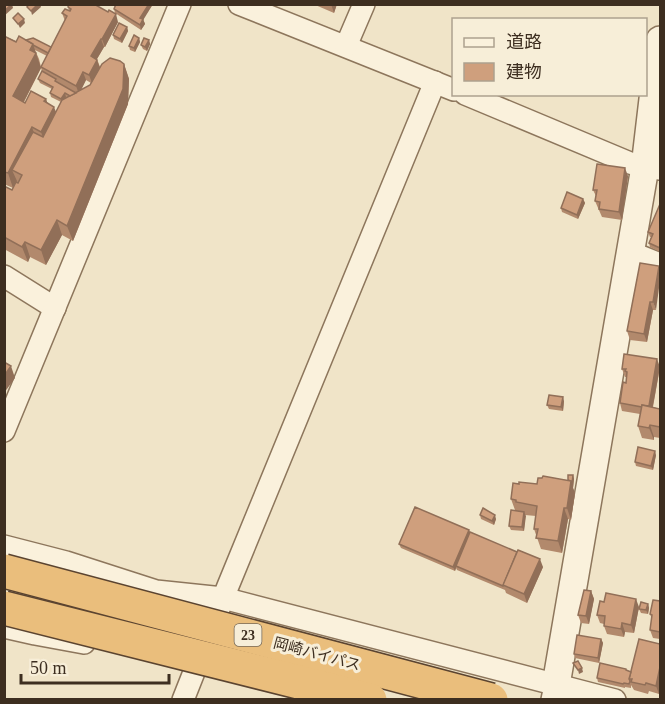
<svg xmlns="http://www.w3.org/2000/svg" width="665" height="704" font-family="'Times New Roman','Noto Sans JP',serif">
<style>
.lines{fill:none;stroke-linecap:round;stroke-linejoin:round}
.minor-casing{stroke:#8d765c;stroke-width:24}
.tertiary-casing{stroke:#8d765c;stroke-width:30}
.minor{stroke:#faf1dc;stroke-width:21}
.tertiary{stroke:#faf1dc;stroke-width:27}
.trunk-bridge-casing{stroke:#5b4430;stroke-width:36;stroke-linecap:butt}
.trunk-bridge{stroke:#eabe7c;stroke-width:33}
.wall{fill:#b2896c;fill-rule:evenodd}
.shaded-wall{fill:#916f58}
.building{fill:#cf9f7d;stroke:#916f58;stroke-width:1.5}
.labels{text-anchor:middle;stroke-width:6;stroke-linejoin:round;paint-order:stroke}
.shield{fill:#f7eed8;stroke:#756857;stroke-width:1.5}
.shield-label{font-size:14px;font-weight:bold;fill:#3d2e20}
.street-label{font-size:15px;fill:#3d2e20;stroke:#f7eed8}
</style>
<rect width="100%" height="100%" fill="#f0e4c8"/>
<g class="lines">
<defs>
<g id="minor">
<polyline points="239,4 454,90"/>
<polyline points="346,46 364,4"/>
<polyline points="465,94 630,163 645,167 660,169"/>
<polyline points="630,252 660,264"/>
<polyline points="4,276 55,308"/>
<polyline points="4,431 180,4"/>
<polyline points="4,546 66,562 156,591 223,598 615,700"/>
<polyline points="4,627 35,634 84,643"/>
<polyline points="183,700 228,586 435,82"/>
</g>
<polyline id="tertiary" points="555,700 558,686 557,679 645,167 660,40"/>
</defs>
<use href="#minor" class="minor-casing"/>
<use href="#tertiary" class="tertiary-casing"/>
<use href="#minor" class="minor"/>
<use href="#tertiary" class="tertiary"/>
<defs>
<g id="trunk-bridge">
<polyline points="4,571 491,700"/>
<polyline points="4,608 370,700"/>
</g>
</defs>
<use href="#trunk-bridge" class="trunk-bridge-casing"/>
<use href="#trunk-bridge" class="trunk-bridge"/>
</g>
<g class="wall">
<polygon points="116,4 153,4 143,19 145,24 141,30 115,13 114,9"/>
<polygon points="313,4 337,4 334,13"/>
<path d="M68 7 118 22 105 47H104L97 59 100 67 124 64 129 79 128 104 73 241 62 235 46 265 30 257 28 262 4 249V186L12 190 13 188 4 184V36L16 41 26 40 51 47 65 21 62 13 69 11ZM35 50 47 56 41 67 39 59ZM41 68 42 71 38 79 40 83 52 89 50 93 51 97 61 102 56 112 47 103 46 99 30 94 25 103 24 102ZM86 80 91 83 90 85 81 90Z"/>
<polygon points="127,27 128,31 122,43 114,39 113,35"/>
<polygon points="139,38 140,42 135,52 130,50 129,46"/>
<polygon points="149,40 150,44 147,51 143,49 141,45"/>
<polygon points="628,176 622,220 602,217 595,201 596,196 593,190"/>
<polygon points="583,199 585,203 578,219 562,212 561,208"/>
<polygon points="660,204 660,252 650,247 649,243 651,237 650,237 648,232"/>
<polygon points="640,263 656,310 653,310 647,342 630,340 627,331"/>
<polygon points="660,367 653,407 660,409 660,438 654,437 654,440 642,438 638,426 640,414 622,411 620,403 627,377 625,377 622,369"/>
<polygon points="564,401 563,411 549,409 547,405"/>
<polygon points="656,455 653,470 636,466 635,462"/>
<polygon points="573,475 574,479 573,488 575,493 571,520 568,519 562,553 541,549 534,529 536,516 525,515 524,531 511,530 509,526 515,510 511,499 519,484 537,484 542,478 568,480"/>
<polygon points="480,515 496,519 494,525 481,519"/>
<polygon points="470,532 543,567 527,603 506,593 505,590 457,570 456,568 455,571 401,548 399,544"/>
<polygon points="591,591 594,599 589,624 581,623 578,615"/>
<polygon points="660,601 660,639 653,638 650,630 652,619 650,614"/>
<polygon points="648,604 649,608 648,614 641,613 639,609"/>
<polygon points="639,607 634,633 625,632 624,637 607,634 604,626 604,624 600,623 597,615"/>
<polygon points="601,639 603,643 599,663 575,658 574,654"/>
<polygon points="660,644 659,694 649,691 648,694 634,690 631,685 631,688 625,687 625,688 598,682 597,678 627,671 631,672"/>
</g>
<g class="shaded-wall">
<polygon points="12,4 13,8 4,16 4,11"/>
<polygon points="38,4 40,4 41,7 32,15 31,11"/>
<polygon points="149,4 153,4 142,22 140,18"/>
<polygon points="331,4 337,4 334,13"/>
<polygon points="116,14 118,22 105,47 102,39"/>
<polygon points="24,19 25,23 20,28 18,24"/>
<polygon points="143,19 145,24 141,30 140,25"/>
<polygon points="127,27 128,31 122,43 120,39"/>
<polygon points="139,38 140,42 135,52 134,48"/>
<polygon points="101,39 104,47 94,64 91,56"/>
<polygon points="149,40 150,44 147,51 145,47"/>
<polygon points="33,44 41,68 19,111 13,96"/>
<polygon points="97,60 100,68 92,83 89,75"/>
<polygon points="124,64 129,79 128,104 73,241 67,226"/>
<polygon points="83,72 86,80 79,94 76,86"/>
<polygon points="65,93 66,97 63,103 61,99"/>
<polygon points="46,99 51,113 54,107 60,122 46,147 41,132 44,101"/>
<polygon points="32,127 37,142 12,170 17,181 13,188 8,173"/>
<polygon points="625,168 628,176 622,220 619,212"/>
<polygon points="583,199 585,203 578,219 577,215"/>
<polygon points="57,220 62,235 46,265 41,250"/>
<polygon points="25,242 30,257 28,262 22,247"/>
<polygon points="659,266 660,271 660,281 656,310 653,302"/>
<polygon points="650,302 653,310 647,342 644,334"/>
<polygon points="657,359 660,367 651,416 648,407"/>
<polygon points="11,366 15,378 4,393 4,376"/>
<polygon points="563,397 564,401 563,411 561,407"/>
<polygon points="650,425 654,437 654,440 649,428"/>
<polygon points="655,451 656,455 653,470 651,466"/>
<polygon points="573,475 574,479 573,488 575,493 571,520 567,508 571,481"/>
<polygon points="564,508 568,519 562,553 558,541"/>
<polygon points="524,512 526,516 524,531 522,527"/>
<polygon points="495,515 496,519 494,525 492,521"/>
<polygon points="469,530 471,534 456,566 456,568 455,571 453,567"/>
<polygon points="540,559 543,567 527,603 524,594"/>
<polygon points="591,591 594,599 589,624 586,616"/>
<polygon points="636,599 639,607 634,633 631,625"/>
<polygon points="648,604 649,608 648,614 646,610"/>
<polygon points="622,623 625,632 624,637 621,629"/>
<polygon points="601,639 603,643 599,663 598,658"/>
<polygon points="660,667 660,687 659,694 656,686"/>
<polygon points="582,668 583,672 579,674 578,670"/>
</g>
<g class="building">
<polygon points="4,4 12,4 4,11"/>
<polygon points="29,4 38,4 31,11 27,7"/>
<polygon points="69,4 94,4 108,12 109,10 116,14 102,39 101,39 91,56 97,60 89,75 83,72 76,86 41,67 67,16 62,13 65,9 70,11 71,9 68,7"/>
<polygon points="116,4 149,4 140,18 143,19 140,25 114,9"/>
<polygon points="18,13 24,19 18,24 13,18"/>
<polygon points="119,23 127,27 120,39 113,35"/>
<polygon points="134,35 139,38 134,48 129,46"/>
<polygon points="4,36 16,42 19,36 33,44 30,50 36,53 13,96 25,103 31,91 46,99 44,101 54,107 41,132 32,127 8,173 4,172"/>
<polygon points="33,38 51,47 48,53 33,45 33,44 26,40"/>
<polygon points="144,38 149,40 145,47 141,45"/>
<polygon points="110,58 120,61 124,64 123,89 67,226 57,220 41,250 25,242 22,247 4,237 4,186 12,190 16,182 18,183 22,175 12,170 33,132 43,137 62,100 90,85 102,64"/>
<polygon points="42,71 56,79 55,81 76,93 70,96 65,93 61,99 50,93 53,87 38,79"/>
<polygon points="597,164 625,168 619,212 599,209 600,202 595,201 597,190 593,190"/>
<polygon points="567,192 583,199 577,215 561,208"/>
<polygon points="660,204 660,248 649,243 653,234 648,232"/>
<polygon points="640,263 659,266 653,302 650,302 644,334 627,331"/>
<polygon points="624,354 657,359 649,406 642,405 642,407 620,403 623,382 626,383 627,372 625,371 626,369 622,369"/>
<polygon points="4,362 11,366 4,376"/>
<polygon points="549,395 563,397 561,407 547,405"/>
<polygon points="642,405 660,409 660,427 650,425 649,428 638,426"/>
<polygon points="638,447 655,451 651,466 635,462"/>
<polygon points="568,475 573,475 572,484 571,481 568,480"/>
<polygon points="543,476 571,481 567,508 564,508 558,541 536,538 538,529 534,529 537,506 516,502 516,500 511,499 513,483 519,484 519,482 537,484 538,478 542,478"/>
<polygon points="415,507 469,530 453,567 399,544"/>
<polygon points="483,508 495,515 492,521 480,515"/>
<polygon points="511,510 524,512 522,527 509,526"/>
<polygon points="470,532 517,552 503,586 456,566"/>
<polygon points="518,550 540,559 524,594 503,585"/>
<polygon points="584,590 591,591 586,616 578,615"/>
<polygon points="606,593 636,599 631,625 622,623 621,629 604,626 605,616 597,615 600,601 604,602"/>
<polygon points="653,600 660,601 660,632 650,630 652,615 650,614"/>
<polygon points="641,602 648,604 646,610 639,609"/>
<polygon points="577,635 601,639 598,658 574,654"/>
<polygon points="639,639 660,644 660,667 656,686 646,683 645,685 631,682 632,679 629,679"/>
<polygon points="578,661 582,668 578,670 573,663"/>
<polygon points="600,663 626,669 626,670 631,672 629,679 630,681 629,684 624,683 623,684 597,678"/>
</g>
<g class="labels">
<rect class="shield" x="234.5" y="624" width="27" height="22" rx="4.5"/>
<g class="shield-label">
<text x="248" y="640">23</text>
</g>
<g class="street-label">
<text transform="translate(317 654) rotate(15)" y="5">岡崎バイパス</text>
</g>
</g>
<rect width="665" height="704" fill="none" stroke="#3d2e20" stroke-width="12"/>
<rect x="452" y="18" width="195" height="78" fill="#f7eed8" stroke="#ada18e" stroke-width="1.5"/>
<rect x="464" y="38" width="30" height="9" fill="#faf1dc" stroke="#ada18e" stroke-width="1.5"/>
<text x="506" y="48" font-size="18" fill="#3d2e20">道路</text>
<rect x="464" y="63" width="30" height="18" fill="#cf9f7d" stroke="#ada18e" stroke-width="1.5"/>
<text x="506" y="78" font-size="18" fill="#3d2e20">建物</text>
<path d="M21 674v9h148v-9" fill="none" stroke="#3d2e20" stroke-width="3"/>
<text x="30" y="674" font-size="18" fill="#3d2e20" stroke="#f7eed8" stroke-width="4.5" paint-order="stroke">50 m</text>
</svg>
